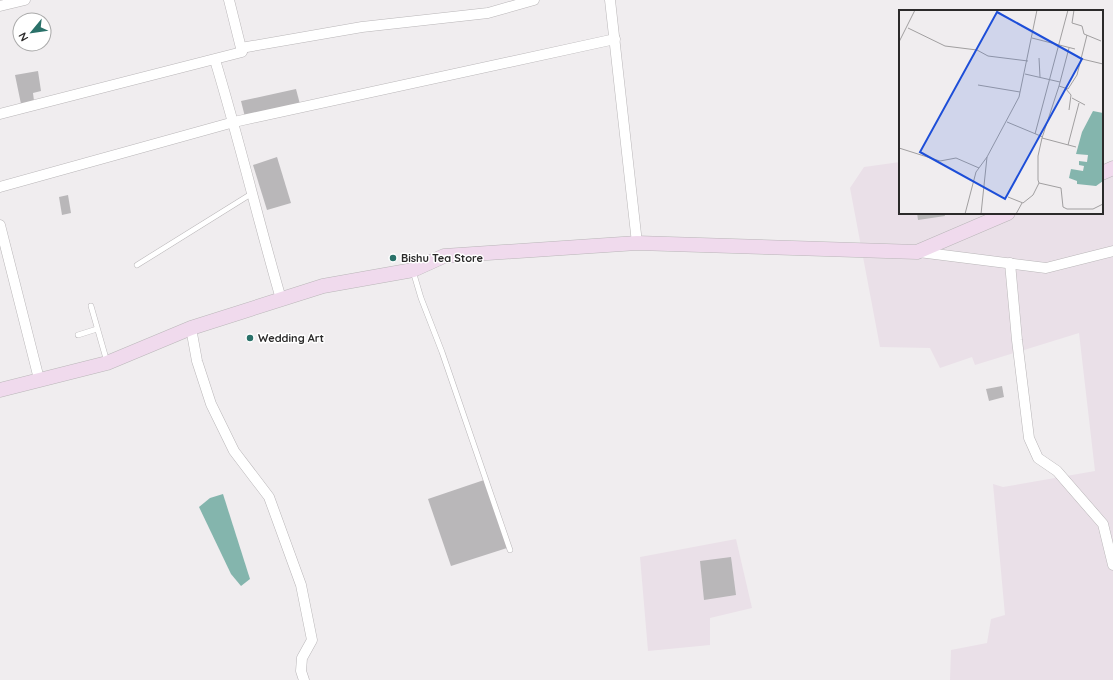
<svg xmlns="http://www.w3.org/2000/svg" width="1113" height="680" font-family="Quicksand,sans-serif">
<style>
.built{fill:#eae0e8}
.water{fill:#84b5ad}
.building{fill:#b9b7b9}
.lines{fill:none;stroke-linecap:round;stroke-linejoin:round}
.lane-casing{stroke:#b9b6b8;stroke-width:6}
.street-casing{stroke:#b9b6b8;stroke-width:11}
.secondary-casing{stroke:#b9b6b8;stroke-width:15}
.lane{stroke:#fff;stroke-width:5}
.street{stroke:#fff;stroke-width:10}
.secondary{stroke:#f0daed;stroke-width:14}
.poi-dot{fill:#2a7169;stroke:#fff;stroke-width:1.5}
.labels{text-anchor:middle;stroke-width:3;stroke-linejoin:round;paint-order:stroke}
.poi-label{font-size:11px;font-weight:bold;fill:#2b2a2a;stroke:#fff;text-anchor:start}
.inset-road{fill:none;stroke:#a19fa0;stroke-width:1}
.view{fill:#1d4ed8;fill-opacity:0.15;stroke:#1d4ed8;stroke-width:2}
.inset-edge{fill:none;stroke:#2b2a2a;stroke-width:2}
</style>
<rect width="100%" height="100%" fill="#f0edef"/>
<g class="built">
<polygon points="900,162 900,213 1102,213 1102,172 1113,168 1113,680 950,680 951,650 987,643 991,619 1005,615 993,484 1003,487 1095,471 1079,333 975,365 972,357 940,368 930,348 880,347 850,188 864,167"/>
<polygon points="736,539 752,608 710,618 710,645 648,651 640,557"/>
</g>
<polygon class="water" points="223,494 250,579 241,586 231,574 199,507 210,498"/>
<g class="building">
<polygon points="38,71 41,91 33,93 34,101 21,104 15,75"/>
<polygon points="296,89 301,108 246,121 241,101"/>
<polygon points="277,157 291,203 267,210 253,165"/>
<polygon points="68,195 71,213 62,215 59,197"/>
<polygon points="917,213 944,213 945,216 918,220"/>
<polygon points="1002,386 1004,397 989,401 986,389"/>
<polygon points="484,480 507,548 451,566 428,499"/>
<polygon points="731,557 736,595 704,600 700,561"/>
</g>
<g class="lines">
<defs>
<g id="lane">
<polyline points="137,265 251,194"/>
<polyline points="413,271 421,298 442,352 510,550"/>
<polyline points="91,306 107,362"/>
<polyline points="78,335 97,329"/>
</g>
<g id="street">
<polyline points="610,0 637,243"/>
<polyline points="0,6 25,0"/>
<polyline points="241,48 362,27 488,13 534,0"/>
<path d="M215 60C239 139 258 220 281 299"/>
<polyline points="0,114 242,52 229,0"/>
<polyline points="0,187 234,122 615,39"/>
<polyline points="0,225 39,379"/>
<polyline points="919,252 1046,268 1113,251"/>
<polyline points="1010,263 1017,340 1029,438 1038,458 1057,471 1103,524 1113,565"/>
<polyline points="191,328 197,361 211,404 234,451 269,497 301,585 312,640 302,658 301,671 304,680"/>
</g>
<g id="secondary">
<polyline points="1102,173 1113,168"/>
<polyline points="0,390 107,363 191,328 323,286 413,270 444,256 637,243 917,252 1008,213"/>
</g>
</defs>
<use href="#lane" class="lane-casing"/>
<use href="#street" class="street-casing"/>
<use href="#secondary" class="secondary-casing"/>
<use href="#lane" class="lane"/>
<use href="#street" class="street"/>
<use href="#secondary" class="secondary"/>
</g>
<g class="poi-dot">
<circle cx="393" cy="258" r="4"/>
<circle cx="250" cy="338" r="4"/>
</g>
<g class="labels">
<g class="poi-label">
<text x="401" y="262">Bishu Tea Store</text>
<text x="258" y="342">Wedding Art</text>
</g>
</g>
<g transform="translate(899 10)">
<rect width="204" height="204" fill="#f0edef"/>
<path d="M194 101 204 103V171L197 176 178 174V171L170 168 172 159 184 161 185 156 180 155V151L188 152 189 145 177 144 183 122Z" fill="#84b5ad"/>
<path class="inset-road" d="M175 0 173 13 183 16 185 24 202 31M9 18 46 36 78 40 89 46 129 51M133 28 176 39M0 32 16 0M170 38 160 76 169 79 178 65 188 25M140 48 141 67M183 49 204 54M126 64 161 72M79 75 121 82M160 76 143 128 139 146V170L140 173 162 178 164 197 168 199H194L204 194M167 79 172 85 170 100M173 88 186 95M108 112 144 127M136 124 169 0M143 128 177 137M169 135 180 93M0 138 41 151 57 148 80 158M109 187 124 193 134 185 140 173M66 204 77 162 88 147M82 204 88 147 120 87 138 0M117 204 123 193"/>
<path class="view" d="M98 2 183 49 106 189 21 142Z"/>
<rect width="204" height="204" class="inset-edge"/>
</g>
<g transform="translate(32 32) rotate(241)"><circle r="19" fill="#ffffff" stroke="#aaaaaa"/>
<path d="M0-3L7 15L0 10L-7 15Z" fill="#2a7169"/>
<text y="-6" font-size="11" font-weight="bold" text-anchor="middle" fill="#2b2a2a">N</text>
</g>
</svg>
